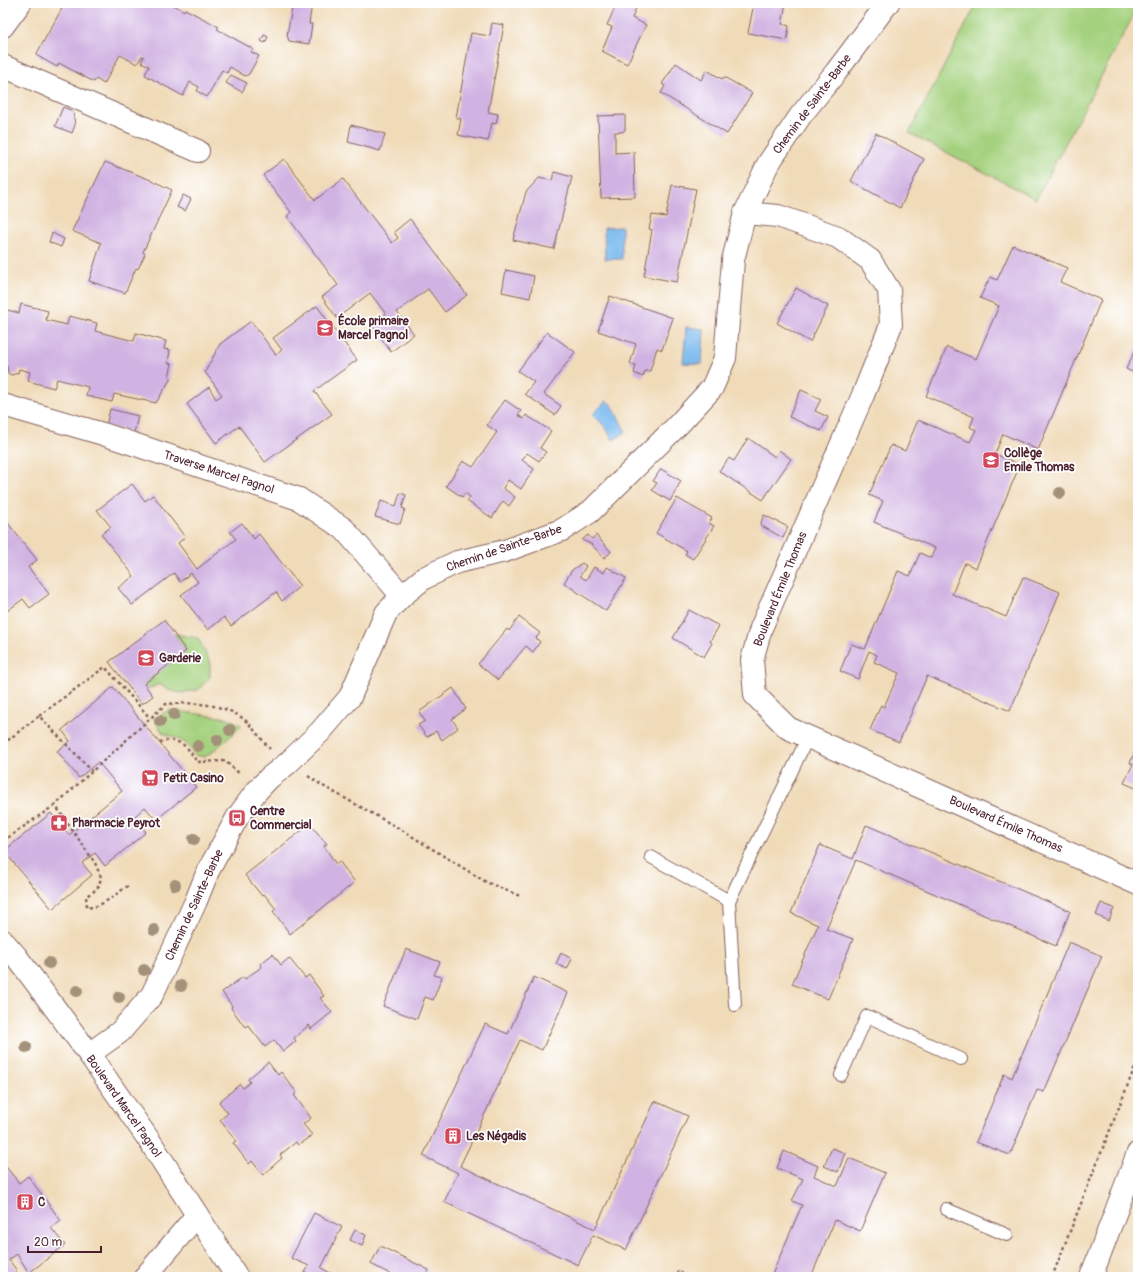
<svg xmlns="http://www.w3.org/2000/svg" width="1141" height="1280" font-family="Pangolin,sans-serif">
<style>
.green{fill:#a4d17e;stroke:#777854}
.water{fill:#79baee;stroke:#626c8c}
.building{fill:#d0b3e2}
.lines{fill:none;stroke-linecap:round;stroke-linejoin:round}
.lane-casing{stroke:#84615d;stroke-width:14}
.street-casing{stroke:#84615d;stroke-width:24}
.path{stroke:#84615d;stroke-width:2.5;stroke-dasharray:3 3;stroke-linecap:butt}
.lane{stroke:#fff;stroke-width:12}
.street{stroke:#fff;stroke-width:22}
.tree{fill:#a49179}
.labels{text-anchor:middle;stroke-width:3.5;stroke-linejoin:round;paint-order:stroke}
.street-label{font-size:12px;fill:#4a1f2b;stroke:#fff}
.poi-label{font-size:12px;font-weight:bold;fill:#4a1f2b;stroke:#fff;text-anchor:start}
</style>
<rect width="100%" height="100%" fill="#fff"/>
<filter id="ink" filterUnits="userSpaceOnUse"><feTurbulence type="fractalNoise" baseFrequency=".025" numOctaves="2"/><feDisplacementMap in="SourceGraphic" scale="8" xChannelSelector="R" yChannelSelector="G"/><feConvolveMatrix kernelMatrix="1 2 1 2 8 2 1 2 1" color-interpolation-filters="sRGB"/></filter>
<filter id="wash" filterUnits="userSpaceOnUse"><feTurbulence type="fractalNoise" baseFrequency=".012" numOctaves="4" result="noise"/><feDisplacementMap in="SourceGraphic" scale="16" xChannelSelector="R" yChannelSelector="G"/><feGaussianBlur stdDeviation="0.9" result="paint"/><feColorMatrix in="noise" values="0 0 0 0 0 0 0 0 0 0 0 0 0 0 0 0 0 1.4 0 .05"/><feComposite in="paint" operator="in"/></filter>
<g filter="url(#wash)">
<rect width="100%" height="100%" fill="#f0dbb9"/>
<g class="green">
<polygon points="977,3 1138,3 1138,7 1036,199 909,133"/>
<polygon points="174,634 198,638 210,662 210,677 198,690 180,693 168,690 159,684 148,690 144,684 186,651"/>
<polygon points="169,710 228,718 242,726 211,753 204,757 195,755 187,744 177,738 163,733 154,719"/>
</g>
<g class="water">
<polygon points="622,227 622,259 605,259 604,228"/>
<polygon points="686,327 704,329 702,364 683,363"/>
<path d="M606 401 612 405 626 432 613 440C607 430 602 421 592 415Z"/>
</g>
<g id="blocks">
<g class="building">
<polygon points="65,3 74,6 75,3 170,3 184,11 185,9 219,27 217,29 253,49 251,52 259,56 249,74 245,76 230,67 227,73 222,70 207,97 197,91 199,87 190,82 183,96 145,75 149,66 141,62 144,57 142,56 137,64 120,55 104,84 96,79 94,82 59,63 57,67 36,55"/>
<polygon points="293,3 312,3 309,24 312,24 309,44 289,41 287,35"/>
<polygon points="617,3 626,3 636,8 632,18 646,25 627,64 602,51 612,27 607,25"/>
<polygon points="754,3 786,3 782,24 789,26 787,40 748,33"/>
<polygon points="492,23 504,25 488,112 498,114 496,124 492,123 488,141 458,135 461,119 456,118 471,33 490,36"/>
<polygon points="264,35 268,37 265,43 261,41"/>
<polygon points="676,63 701,80 707,70 722,79 724,77 752,93 727,134 661,93 665,86 662,84"/>
<polygon points="231,75 247,83 242,92 226,83"/>
<polygon points="63,107 73,111 75,125 72,133 55,126"/>
<polygon points="625,115 625,130 622,132 615,132 615,153 634,152 635,197 601,198 598,116"/>
<polygon points="351,125 385,134 380,151 348,142"/>
<polygon points="876,133 924,159 900,208 851,181"/>
<polygon points="284,159 315,200 343,179 392,243 398,238 394,232 410,219 467,295 445,312 428,289 397,312 414,334 391,352 372,325 386,314 370,293 337,318 322,297 338,285 287,216 291,212 263,175"/>
<polygon points="105,162 151,180 172,190 143,252 145,254 138,269 136,268 125,293 89,281 101,243 72,231"/>
<polygon points="554,172 572,177 554,249 513,240 526,192 539,178 552,181"/>
<polygon points="672,185 696,189 677,282 644,276 652,230 649,229 652,215 666,217"/>
<polygon points="183,195 191,199 185,211 177,207"/>
<polygon points="52,233 64,239 61,247 49,242"/>
<polygon points="1013,245 1067,268 1060,282 1101,300 1038,450 1003,434 995,454 1020,465 976,568 965,563 952,594 1006,617 1023,577 1060,592 1010,711 927,676 899,742 870,730 881,705 884,707 899,673 874,662 877,655 869,651 858,679 840,671 851,644 865,649 898,571 910,576 920,553 931,558 935,548 874,522 883,501 869,495 891,445 905,451 918,420 970,442 976,430 970,427 974,417 926,396 947,347 976,359 999,306 980,298 990,277 997,280"/>
<polygon points="506,270 534,276 530,298 502,292"/>
<polygon points="796,288 828,306 810,342 777,323"/>
<polygon points="610,296 673,318 662,350 657,348 650,371 645,371 643,377 634,373 636,365 630,364 636,344 598,331"/>
<polygon points="21,304 48,311 46,320 67,325 69,316 97,323 95,331 134,341 136,333 166,341 164,349 170,350 168,363 172,364 169,377 171,378 156,403 114,394 112,402 86,396 88,387 57,379 54,388 28,381 30,372 19,369 18,373 11,375 8,373 7,366 3,365 3,309 19,313"/>
<polygon points="317,306 357,360 314,391 332,414 265,462 239,426 216,443 187,404 209,387 216,399 222,395 205,372 220,344 251,321 276,355 282,350 273,338"/>
<polygon points="547,332 575,352 544,394 561,406 555,415 525,394 534,382 518,371"/>
<polygon points="1138,345 1138,375 1126,369"/>
<polygon points="801,390 821,399 815,411 828,417 821,431 789,417"/>
<polygon points="505,400 521,411 518,415 524,419 526,415 551,431 540,448 546,452 539,461 527,453 522,460 534,469 521,489 508,480 503,488 515,497 509,506 503,501 492,518 467,501 470,497 465,493 462,497 446,486 463,461 473,467 497,432 487,425"/>
<polygon points="110,409 138,416 134,433 106,426"/>
<polygon points="748,438 775,457 779,450 791,459 763,500 719,471 729,458 734,461"/>
<polygon points="661,469 681,481 670,501 652,490 657,483 653,481"/>
<polygon points="132,484 145,501 153,495 185,537 178,543 197,569 236,539 230,532 242,523 254,539 259,534 300,586 282,601 276,592 231,626 224,617 208,630 181,595 198,582 191,573 180,582 174,573 132,605 118,588 134,576 101,534 111,527 97,510"/>
<polygon points="400,493 406,495 402,508 405,509 400,524 375,517 381,501 396,506"/>
<polygon points="677,498 712,518 709,523 714,526 693,559 685,554 687,551 656,533"/>
<polygon points="764,515 788,527 783,538 760,525"/>
<polygon points="3,517 37,560 28,567 49,594 30,608 23,599 7,611 3,606"/>
<polygon points="588,535 592,539 596,535 611,552 604,558 591,544 582,540"/>
<polygon points="582,563 586,566 580,576 586,580 594,567 604,573 607,567 626,578 606,611 564,583 572,570"/>
<polygon points="689,610 719,626 710,641 712,643 704,657 673,638"/>
<polygon points="519,617 540,633 536,638 540,642 533,652 526,646 498,680 478,664 507,629 509,631"/>
<polygon points="164,620 186,651 144,684 153,696 142,704 109,662"/>
<polygon points="1138,670 1138,687 1132,685"/>
<polygon points="113,687 196,787 156,820 145,807 134,817 146,832 105,866 95,853 82,863 92,875 52,909 4,851 51,813 69,835 122,791 98,762 79,778 57,751 70,741 62,730"/>
<polygon points="453,688 466,709 452,719 458,728 442,740 436,731 427,737 418,725 425,721 419,712"/>
<polygon points="1138,744 1138,789 1124,783 1133,764 1130,763"/>
<polygon points="310,824 327,844 324,846 336,864 339,861 355,882 290,934 273,911 276,909 264,894 262,896 245,875"/>
<polygon points="866,825 1070,911 1056,946 856,860 826,929 853,939 828,999 792,984 818,925 791,913 820,845 853,859"/>
<polygon points="1101,903 1114,908 1109,921 1096,915"/>
<polygon points="1069,942 1102,956 1044,1092 1037,1090 1010,1155 976,1142 1004,1074 1012,1078"/>
<polygon points="406,949 440,962 434,975 442,977 433,1000 425,997 417,1019 383,1006"/>
<polygon points="561,953 572,959 567,969 556,964"/>
<polygon points="273,954 281,965 289,958 305,978 309,975 324,996 320,998 332,1012 311,1029 309,1025 294,1038 296,1041 283,1052 274,1040 265,1047 248,1025 245,1027 231,1008 232,1006 222,992 243,977 245,979 253,973 262,967 260,964"/>
<polygon points="534,977 568,993 542,1050 520,1040 460,1166 595,1229 655,1101 688,1116 626,1250 593,1235 578,1265 444,1202 458,1173 423,1156 485,1024 508,1034"/>
<polygon points="268,1062 278,1075 281,1072 297,1093 294,1095 311,1118 303,1124 312,1135 298,1145 296,1142 280,1155 282,1158 263,1175 252,1161 249,1164 233,1143 236,1141 220,1120 228,1113 219,1102 240,1084 243,1088 250,1082 248,1079"/>
<polygon points="832,1148 845,1153 838,1172 824,1166"/>
<polygon points="784,1151 818,1166 814,1176 837,1186 849,1158 885,1173 860,1231 835,1220 811,1277 771,1277 802,1205 792,1201 803,1179 777,1168"/>
<polygon points="3,1156 6,1160 3,1163 19,1183 28,1176 61,1221 51,1228 65,1245 29,1273 17,1254 9,1260 17,1271 10,1277 3,1277 3,1256 5,1254 3,1252"/>
<polygon points="314,1213 342,1227 321,1268 338,1277 310,1277 304,1274 309,1266 291,1258"/>
<polygon points="355,1230 366,1235 362,1246 350,1240"/>
<polygon points="380,1246 429,1270 426,1277 396,1277 371,1264"/>
<polygon points="678,1271 683,1273 682,1277 676,1277"/>
</g>
</g>
</g>
<g filter="url(#ink)">
<use href="#blocks" fill-opacity="0" stroke="#84615d" stroke-width="1"/>
<g class="lines">
<defs>
<g id="lane">
<polyline points="651,857 729,901 735,1005"/>
<polyline points="729,901 808,737"/>
<polyline points="841,1075 867,1016 961,1059"/>
<polyline points="946,1209 1007,1235"/>
</g>
<g id="street">
<polyline points="3,26 20,3"/>
<polyline points="3,66 198,151"/>
<polyline points="745,213 778,216 838,237 870,260 889,290 891,325 863,395 761,628 752,660 755,695 788,728 1138,884"/>
<polyline points="3,405 103,434 299,499 344,529 402,596"/>
<polyline points="3,941 16,956 89,1054 149,1140 237,1277"/>
<polyline points="89,1054 120,1032 152,995 196,901 208,871 237,818 255,793 269,778 288,763 320,732 350,697 386,613 402,596 424,578 457,562 505,551 562,530 590,512 677,426 712,388 725,358 733,260 745,213 768,164 801,115 836,72 888,3"/>
<polyline points="145,1277 197,1215"/>
<polyline points="1091,1277 1138,1153"/>
</g>
</defs>
<use href="#lane" class="lane-casing"/>
<use href="#street" class="street-casing"/>
<g class="path">
<polyline points="39,716 105,667 150,718"/>
<path d="M160 743 162 741C182 739 187 746 197 762L225 761 240 774"/>
<polyline points="3,744 39,716 92,771"/>
<polyline points="308,776 323,786 400,829 486,882 520,896"/>
<polyline points="3,841 55,805"/>
<path d="M128 886C118 892 99 910 87 907L86 896 93 892 99 886 101 877 95 863 55 805 166 704C191 702 226 703 246 721 254 729 262 740 270 749"/>
<polyline points="1052,1277 1138,1059"/>
</g>
<use href="#lane" class="lane"/>
<use href="#street" class="street"/>
</g>
<g class="tree">
<circle cx="1060" cy="493" r="6"/>
<circle cx="174" cy="715" r="6"/>
<circle cx="160" cy="721" r="6"/>
<circle cx="230" cy="730" r="6"/>
<circle cx="217" cy="740" r="6"/>
<circle cx="198" cy="746" r="6"/>
<circle cx="194" cy="839" r="6"/>
<circle cx="175" cy="885" r="6"/>
<circle cx="154" cy="930" r="6"/>
<circle cx="49" cy="963" r="6"/>
<circle cx="144" cy="970" r="6"/>
<circle cx="181" cy="986" r="6"/>
<circle cx="77" cy="991" r="6"/>
<circle cx="119" cy="997" r="6"/>
<circle cx="26" cy="1047" r="6"/>
</g>
</g>
<defs>
<symbol id="school-square" viewBox="-11 -11 22 22"><rect x="-9" y="-9" width="18" height="18" rx="4" fill="#d1495b" stroke="#fff"/><path d="M0-5L7-2L0 1L-7-2ZM-4 1L0 2.5L4 1V4Q0 6-4 4Z" fill="#fff"/></symbol>
<symbol id="supermarket-square" viewBox="-11 -11 22 22"><rect x="-9" y="-9" width="18" height="18" rx="4" fill="#d1495b" stroke="#fff"/><path d="M-6-5.5h2.5l.6 2H6L4.5 2H-2.5L-4.4-4H-6ZM-1.5 3.2a1.3 1.3 0 1 0 .1 0ZM3 3.2a1.3 1.3 0 1 0 .1 0Z" fill="#fff"/></symbol>
<symbol id="bus-square" viewBox="-11 -11 22 22"><rect x="-9" y="-9" width="18" height="18" rx="4" fill="#d1495b" stroke="#fff"/><path d="M-5-6H5V4H4V6H2V4H-2V6H-4V4H-5ZM-3.5-4V0h7V-4ZM-3.5 1.2v1.5H-2V1.2ZM2 1.2v1.5H3.5V1.2Z" fill="#fff"/></symbol>
<symbol id="pharmacy-square" viewBox="-11 -11 22 22"><rect x="-9" y="-9" width="18" height="18" rx="4" fill="#d1495b" stroke="#fff"/><path d="M-2-6h4v4h4v4h-4v4h-4v-4h-4v-4h4Z" fill="#fff"/></symbol>
<symbol id="building-square" viewBox="-11 -11 22 22"><rect x="-9" y="-9" width="18" height="18" rx="4" fill="#d1495b" stroke="#fff"/><path d="M-4-6H4V6H1V3H-1V6H-4ZM-2.5-4.3h1.7v1.8h-1.7ZM.8-4.3h1.7v1.8H.8ZM-2.5-1h1.7V.8h-1.7ZM.8-1h1.7V.8H.8Z" fill="#fff"/></symbol>
</defs>
<g fill-rule="evenodd">
<use href="#school-square" x="315" y="318" width="20" height="20"/>
<use href="#school-square" x="981" y="450" width="20" height="20"/>
<use href="#school-square" x="136" y="648" width="20" height="20"/>
<use href="#supermarket-square" x="140" y="768" width="20" height="20"/>
<use href="#bus-square" x="227" y="808" width="20" height="20"/>
<use href="#pharmacy-square" x="49" y="813" width="20" height="20"/>
<use href="#building-square" x="443" y="1126" width="20" height="20"/>
<use href="#building-square" x="15" y="1192" width="20" height="20"/>
</g>
<g class="labels">
<g class="street-label">
<text transform="translate(812 104) rotate(-53)" y="4">Chemin de Sainte-Barbe</text>
<text transform="translate(219 472) rotate(18)" y="4">Traverse Marcel Pagnol</text>
<text transform="translate(504 548) rotate(-19)" y="4">Chemin de Sainte-Barbe</text>
<text transform="translate(780 589) rotate(-68)" y="4">Boulevard Émile Thomas</text>
<text transform="translate(1006 824) rotate(24)" y="4">Boulevard Émile Thomas</text>
<text transform="translate(194 905) rotate(-65)" y="4">Chemin de Sainte-Barbe</text>
<text transform="translate(124 1106) rotate(55)" y="4">Boulevard Marcel Pagnol</text>
</g>
<g class="poi-label">
<text x="338" y="325">École primaire<tspan x="338" dy="14">Marcel Pagnol</tspan></text>
<text x="1004" y="457">Collège<tspan x="1004" dy="14">Emile Thomas</tspan></text>
<text x="159" y="662">Garderie</text>
<text x="163" y="782">Petit Casino</text>
<text x="250" y="815">Centre<tspan x="250" dy="14">Commercial</tspan></text>
<text x="72" y="827">Pharmacie Peyrot</text>
<text x="466" y="1140">Les Négadis</text>
<text x="38" y="1206">C</text>
</g>
</g>
<rect width="1141" height="1280" fill="none" stroke="#fff" stroke-width="16"/>
<path d="M28 1246v6h73v-6" fill="none" stroke="#4a1f2b" stroke-width="2"/>
<text x="34" y="1246" font-size="12" fill="#4a1f2b" stroke="#ffffff" stroke-width="3" paint-order="stroke">20 m</text>
</svg>
